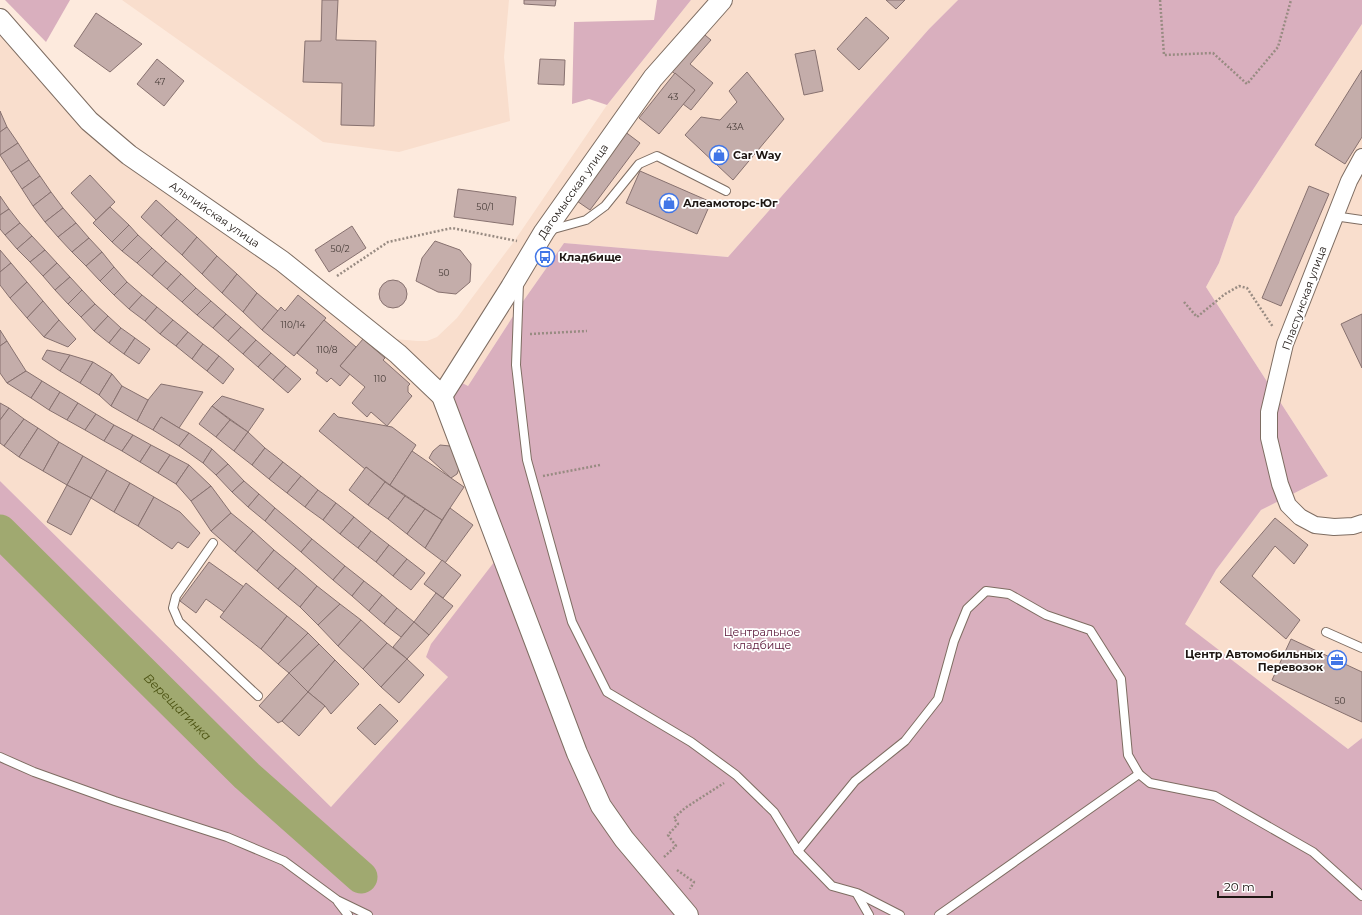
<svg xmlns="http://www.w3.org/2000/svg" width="1362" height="915" font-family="Montserrat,sans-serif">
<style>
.built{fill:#f9decd}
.green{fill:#d9afbe}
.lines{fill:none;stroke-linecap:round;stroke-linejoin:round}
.river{stroke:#a0a970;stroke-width:33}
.building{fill:#c4adaa;stroke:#87716f}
.service-casing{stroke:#7e6d62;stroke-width:10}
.minor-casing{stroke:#7e6d62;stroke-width:18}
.tertiary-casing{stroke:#7e6d62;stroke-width:22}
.path{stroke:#988b82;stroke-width:2.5;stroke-dasharray:2 2;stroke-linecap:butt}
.service{stroke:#fff;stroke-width:8}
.minor{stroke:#fff;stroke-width:16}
.tertiary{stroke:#fff;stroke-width:20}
.labels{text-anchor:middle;stroke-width:3.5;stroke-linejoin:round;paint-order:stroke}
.number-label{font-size:9px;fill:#473c38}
.poi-label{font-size:11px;font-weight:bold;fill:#1d1612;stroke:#fff;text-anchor:start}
.street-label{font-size:11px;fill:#1d1612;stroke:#fff}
.park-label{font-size:11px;fill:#581235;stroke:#fff}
.water-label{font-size:12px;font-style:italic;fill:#4b5211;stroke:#fff}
</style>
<rect width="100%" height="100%" fill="#fdeadd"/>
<g class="built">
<polygon points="122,0 509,0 504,57 510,121 399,152 323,142"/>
<polygon points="691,0 958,0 929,29 728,257 564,243 519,307 468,386 445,375 498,557 426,657 448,677 331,807 0,481 0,16 100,131 384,338 417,341 427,341 437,337 457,318 515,240 607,105"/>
<polygon points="1362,24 1362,738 1348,749 1184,624 1216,570 1261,510 1328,476 1206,287 1219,263 1235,217"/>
</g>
<g class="green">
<polygon points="5,0 70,0 46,42"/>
<polygon points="657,0 691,0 607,105 589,99 572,104 574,22 654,20"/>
<polygon points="958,0 1362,0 1362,24 1235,217 1219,263 1206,287 1328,476 1261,510 1216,570 1185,624 1348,749 1362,738 1362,915 0,915 0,481 331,807 448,677 426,657 431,644 498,557 445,374 468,386 519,307 564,243 728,257 929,29"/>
</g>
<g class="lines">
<path class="river" id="s1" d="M0 531 247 776 361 877"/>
</g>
<g class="building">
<polygon points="322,0 338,0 336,40 376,41 374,126 341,125 342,83 303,82 305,41 321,41"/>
<polygon points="524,0 556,0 555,6 524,4"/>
<polygon points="886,0 905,0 896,9"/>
<polygon points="96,13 142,44 110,72 74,46"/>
<polygon points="866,17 889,38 859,70 837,49"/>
<polygon points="700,31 711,40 690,64 713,83 691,110 683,104 695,90 669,69"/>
<polygon points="815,50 823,91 804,95 795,54"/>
<polygon points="157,59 184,81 164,106 137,84"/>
<polygon points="540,59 565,60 564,85 538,84"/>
<polygon points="1362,70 1362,137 1345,164 1315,145"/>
<polygon points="747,72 784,119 733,180 685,135 701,117 720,120 737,102 729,91"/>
<polygon points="675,73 695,90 659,134 639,118"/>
<polygon points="0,111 7,127 0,132"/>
<polygon points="7,127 18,143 0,155 0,132"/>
<polygon points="624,131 640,143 590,210 574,199"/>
<polygon points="18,143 29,160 11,172 0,155"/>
<polygon points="29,160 40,176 22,189 11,172"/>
<polygon points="640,171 711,202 697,234 626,203"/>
<polygon points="90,175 115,202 96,220 71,193"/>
<polygon points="40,176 51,192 33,206 22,189"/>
<polygon points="1309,186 1329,194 1281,306 1262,298"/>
<polygon points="458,189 516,197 513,225 454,217"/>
<polygon points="51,192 63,208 45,222 33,206"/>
<polygon points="0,196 9,209 0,215"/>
<polygon points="156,200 177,219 161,236 141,217"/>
<polygon points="110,207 129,225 112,242 93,223"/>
<polygon points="63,208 76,223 58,237 45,222"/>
<polygon points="9,209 20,223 5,235 0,229 0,215"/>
<polygon points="177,219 197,237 182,255 161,236"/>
<polygon points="20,223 32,236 17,249 5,235"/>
<polygon points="76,223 89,238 72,252 58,237"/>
<polygon points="129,225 138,235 122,251 112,242"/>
<polygon points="352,226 366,248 329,272 315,250"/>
<polygon points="138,235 152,248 137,263 122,251"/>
<polygon points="32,236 45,250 30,262 17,249"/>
<polygon points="197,237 217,256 202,274 182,255"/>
<polygon points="89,238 102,252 86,266 72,252"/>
<polygon points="435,241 460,250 471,264 470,282 456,294 438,292 416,281 422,258"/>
<polygon points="152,248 166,261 152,276 137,263"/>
<polygon points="0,250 11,263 0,272"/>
<polygon points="45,250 57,263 43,276 30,262"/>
<polygon points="102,252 114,267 100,281 86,266"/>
<polygon points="217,256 237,274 222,293 202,274"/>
<polygon points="166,261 181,274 167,289 152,276"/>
<polygon points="11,263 27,282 10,298 0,285 0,272"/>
<polygon points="57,263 70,277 55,290 43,276"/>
<polygon points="114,267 127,282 114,295 100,281"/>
<polygon points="181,274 196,288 182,302 167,289"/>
<polygon points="237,274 257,293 243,312 222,293"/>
<polygon points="70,277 82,290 68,304 55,290"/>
<circle cx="393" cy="294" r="14"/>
<polygon points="27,282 43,301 27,318 10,298"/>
<polygon points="127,282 142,295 129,309 114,295"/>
<polygon points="196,288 211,301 197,315 182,302"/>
<polygon points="82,290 95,304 81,317 68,304"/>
<polygon points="257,293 278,311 262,330 243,312"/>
<polygon points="142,295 157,307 145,321 129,309"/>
<polygon points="298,295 326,318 294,356 262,330 281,307 285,311"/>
<polygon points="43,301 59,320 44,337 27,318"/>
<polygon points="211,301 226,314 213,328 197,315"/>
<polygon points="95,304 108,316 94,331 81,317"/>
<polygon points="157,307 173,320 160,334 145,321"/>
<polygon points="226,314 241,327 228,341 213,328"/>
<polygon points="1362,314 1362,368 1341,324"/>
<polygon points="108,316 121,328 109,343 94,331"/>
<polygon points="59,320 76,339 68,347 44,337"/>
<polygon points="173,320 188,332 176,346 160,334"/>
<polygon points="324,320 356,347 340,366 350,374 340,386 331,378 327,382 316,373 318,370 297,353"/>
<polygon points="241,327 256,340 243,354 228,341"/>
<polygon points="121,328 135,338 124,354 109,343"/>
<polygon points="0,330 7,341 0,346"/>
<polygon points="188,332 203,344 192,359 176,346"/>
<polygon points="135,338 150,349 139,364 124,354"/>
<polygon points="363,339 385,358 383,360 410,384 408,386 408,392 412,396 387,426 371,412 367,417 352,403 365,387 340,366"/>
<polygon points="256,340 271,353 258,367 243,354"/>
<polygon points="7,341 26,371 7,383 0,373 0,346"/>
<polygon points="203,344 219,356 207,371 192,359"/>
<polygon points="47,350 70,355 60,371 42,359"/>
<polygon points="271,353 286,366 273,380 258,367"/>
<polygon points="70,355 93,362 80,383 60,371"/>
<polygon points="219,356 234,369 223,384 207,371"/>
<polygon points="93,362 112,374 99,395 80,383"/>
<polygon points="286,366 301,379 288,393 273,380"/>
<polygon points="26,371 42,381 31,398 7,383"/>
<polygon points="112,374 122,386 111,406 99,395"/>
<polygon points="42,381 60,392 49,410 31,398"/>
<polygon points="161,384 203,392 179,428 161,417 153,430 137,421 148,400"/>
<polygon points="122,386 148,400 137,421 111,406"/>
<polygon points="60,392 78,403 67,420 49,410"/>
<polygon points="222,396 264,409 248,432 212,406"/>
<polygon points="0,403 9,408 0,420"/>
<polygon points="78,403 96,414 85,430 67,420"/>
<polygon points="212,406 230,420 216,437 199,424"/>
<polygon points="9,408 24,419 4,446 0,443 0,420"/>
<polygon points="334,413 338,417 392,427 416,445 390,485 366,467 365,469 319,431"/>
<polygon points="96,414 114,425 104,441 85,430"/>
<polygon points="161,417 179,428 189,433 179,446 153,430"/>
<polygon points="24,419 38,428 19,457 4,446"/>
<polygon points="230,420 248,432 234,451 216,437"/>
<polygon points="114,425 133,435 122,451 104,441"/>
<polygon points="38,428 59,442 43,471 19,457"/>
<polygon points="248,432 265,448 252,465 234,451"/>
<polygon points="189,433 212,449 203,463 179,446"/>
<polygon points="133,435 151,445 140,462 122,451"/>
<polygon points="59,442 83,456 67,485 43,471"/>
<polygon points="151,445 170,455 158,473 140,462"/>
<polygon points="440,445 450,446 460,466 457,474 451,478 429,458 433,451"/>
<polygon points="265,448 283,462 269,479 252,465"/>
<polygon points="212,449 228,464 216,475 203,463"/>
<polygon points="412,451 464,487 442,520 390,485"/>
<polygon points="170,455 189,465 176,484 158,473"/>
<polygon points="83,456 107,470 91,498 67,485"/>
<polygon points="283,462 301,476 287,493 269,479"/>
<polygon points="228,464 244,481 232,492 216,475"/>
<polygon points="189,465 211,486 191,501 176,484"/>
<polygon points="366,467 385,482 368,505 349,490"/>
<polygon points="107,470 130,483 114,512 91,498"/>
<polygon points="301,476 318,490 305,507 287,493"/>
<polygon points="244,481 259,494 248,507 232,492"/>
<polygon points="385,482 405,496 388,519 368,505"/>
<polygon points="130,483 154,497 138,526 114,512"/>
<polygon points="67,485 91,498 71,535 47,522"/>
<polygon points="211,486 231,513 211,531 191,501"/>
<polygon points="318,490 336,503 323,520 305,507"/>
<polygon points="259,494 275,508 265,521 248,507"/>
<polygon points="405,496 425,509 407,534 388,519"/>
<polygon points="154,497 180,512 200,533 188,548 178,542 172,549 138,526"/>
<polygon points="336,503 354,517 340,534 323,520"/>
<polygon points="275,508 312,539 301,552 265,521"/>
<polygon points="450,508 473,525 445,563 425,548"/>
<polygon points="425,509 442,520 425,548 407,534"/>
<polygon points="231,513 253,531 235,552 211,531"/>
<polygon points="354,517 371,531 358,548 340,534"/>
<polygon points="1275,518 1308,545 1294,564 1275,546 1252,576 1300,620 1286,639 1220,582"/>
<polygon points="253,531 274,550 257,571 235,552"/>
<polygon points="371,531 389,545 376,562 358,548"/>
<polygon points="312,539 345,566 333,580 301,552"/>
<polygon points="389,545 407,559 393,576 376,562"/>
<polygon points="274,550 296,568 278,589 257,571"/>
<polygon points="407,559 425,573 411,590 393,576"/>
<polygon points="442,560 461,575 443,598 424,584"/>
<polygon points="209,562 244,587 224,612 206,599 196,613 180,601"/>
<polygon points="345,566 364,581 352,596 333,580"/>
<polygon points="296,568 317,586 300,607 278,589"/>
<polygon points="364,581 382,595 369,611 352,596"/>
<polygon points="246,583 287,616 261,649 220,617"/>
<polygon points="317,586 340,604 318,625 300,607"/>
<polygon points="436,593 453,606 429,635 414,622"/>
<polygon points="382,595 397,608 384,624 369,611"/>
<polygon points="340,604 361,620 338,646 318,625"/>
<polygon points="397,608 414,622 401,637 384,624"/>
<polygon points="287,616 308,633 278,664 261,649"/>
<polygon points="361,620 387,643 363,669 338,646"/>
<polygon points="414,622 429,635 407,659 393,647"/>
<polygon points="308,633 319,644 289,673 278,664"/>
<polygon points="1291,639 1362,672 1362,722 1272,680"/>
<polygon points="387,643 407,659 381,687 363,669"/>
<polygon points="319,644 335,660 308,692 289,673"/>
<polygon points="407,659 424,675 399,703 381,687"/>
<polygon points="335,660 359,684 331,714 325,706 308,692"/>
<polygon points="289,673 308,692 282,721 278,723 259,706"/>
<polygon points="308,692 325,706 299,736 282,721"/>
<polygon points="380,704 398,721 375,745 357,728"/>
</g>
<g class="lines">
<defs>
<g id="service">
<polyline points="1334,216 1362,220"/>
<polyline points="550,230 586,220 605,206 639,164 657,156 726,191"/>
<polyline points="519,283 516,365 527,460 572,622 607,692 691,742 736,775 774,812 798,851 855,781 905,741 938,699 954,641 967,609 986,591 1009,594 1046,615 1090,630 1121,679 1128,755 1139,774 1150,783 1215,796 1313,852 1362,896"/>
<polyline points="213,543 176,596 173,608 179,622 258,696"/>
<polyline points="1326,632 1362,648"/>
<polyline points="0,757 34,772 115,801 227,837 284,861 337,900 368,915"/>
<polyline points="798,851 832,886 857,893 900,915"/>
<polyline points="857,894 869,915"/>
<polyline points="338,902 348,915"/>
<polyline points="939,915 1139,774"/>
</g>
<polyline id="minor" points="1362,157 1349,181 1285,344 1269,412 1269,438 1280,484 1288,505 1300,517 1315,525 1334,527 1353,526 1362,523"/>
<g id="tertiary">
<path id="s2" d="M0 19 89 121 129 155 282 261 398 354 442 396 577 753 601 806 624 839 688 915"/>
<path id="s3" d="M442 396 511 287 544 232 653 78 722 0"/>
</g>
</defs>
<use href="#service" class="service-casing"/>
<use href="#minor" class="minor-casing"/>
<use href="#tertiary" class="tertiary-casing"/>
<g class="path">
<polyline points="1160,0 1164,55 1213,53 1247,84 1278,47 1291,0"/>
<polyline points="337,276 388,242 452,228 517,241"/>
<polyline points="1184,302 1197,317 1225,294 1239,286 1247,288 1273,327"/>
<polyline points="530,334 587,331"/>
<polyline points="543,476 600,465"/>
<polyline points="664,857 676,846 668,835 678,824 674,818 685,808 724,783"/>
<polyline points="677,870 694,882 690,889"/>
</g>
<use href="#service" class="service"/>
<use href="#minor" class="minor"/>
<use href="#tertiary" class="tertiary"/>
</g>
<defs>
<symbol id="shop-ring" viewBox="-11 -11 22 22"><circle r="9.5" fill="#fff" stroke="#4176e7" stroke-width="1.5"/><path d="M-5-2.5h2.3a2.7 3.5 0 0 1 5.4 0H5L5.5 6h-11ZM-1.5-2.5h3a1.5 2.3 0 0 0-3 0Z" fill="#4176e7"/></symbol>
<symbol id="bus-ring" viewBox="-11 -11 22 22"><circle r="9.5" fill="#fff" stroke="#4176e7" stroke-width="1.5"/><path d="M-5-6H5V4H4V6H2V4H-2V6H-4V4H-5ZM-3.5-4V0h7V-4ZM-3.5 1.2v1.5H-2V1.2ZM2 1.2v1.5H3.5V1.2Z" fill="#4176e7"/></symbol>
<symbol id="office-ring" viewBox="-11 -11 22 22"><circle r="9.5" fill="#fff" stroke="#4176e7" stroke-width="1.5"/><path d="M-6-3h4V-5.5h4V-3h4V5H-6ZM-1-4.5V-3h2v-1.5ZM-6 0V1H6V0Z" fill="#4176e7"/></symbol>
</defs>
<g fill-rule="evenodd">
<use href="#shop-ring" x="708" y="144" width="22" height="22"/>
<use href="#shop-ring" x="658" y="192" width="22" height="22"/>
<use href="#bus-ring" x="534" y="246" width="22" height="22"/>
<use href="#office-ring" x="1326" y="649" width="22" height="22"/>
</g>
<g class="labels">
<g class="number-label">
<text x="160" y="85">47</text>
<text x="673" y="100">43</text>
<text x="735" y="130">43А</text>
<text x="485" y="210">50/1</text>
<text x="340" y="252">50/2</text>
<text x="444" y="276">50</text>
<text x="293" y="328">110/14</text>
<text x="327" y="353">110/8</text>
<text x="380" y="382">110</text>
<text x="1340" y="704">50</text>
</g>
<g class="poi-label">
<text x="733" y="159">Car Way</text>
<text x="683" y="207">Алеамоторс-Юг</text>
<text x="559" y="261">Кладбище</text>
<text x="1323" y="658" text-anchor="end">Центр Автомобильных<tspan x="1323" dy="13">Перевозок</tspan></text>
</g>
<g class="street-label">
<text dy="4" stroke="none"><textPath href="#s3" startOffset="243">Дагомысская улица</textPath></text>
<text dy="4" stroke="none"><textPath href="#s2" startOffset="292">Альпийская улица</textPath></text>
<text transform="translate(1304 298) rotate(-70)" y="4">Пластунская улица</text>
</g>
<g class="park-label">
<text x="762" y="636">Центральное<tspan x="762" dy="13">кладбище</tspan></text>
</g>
<g class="water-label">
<text dy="4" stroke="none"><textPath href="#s1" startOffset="250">Верещагинка</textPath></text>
</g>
</g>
<path d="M1218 891v6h54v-6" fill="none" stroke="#1d1612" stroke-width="2"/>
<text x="1224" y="891" font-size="12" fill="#1d1612" stroke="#ffffff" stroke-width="3" paint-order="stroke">20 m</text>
</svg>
